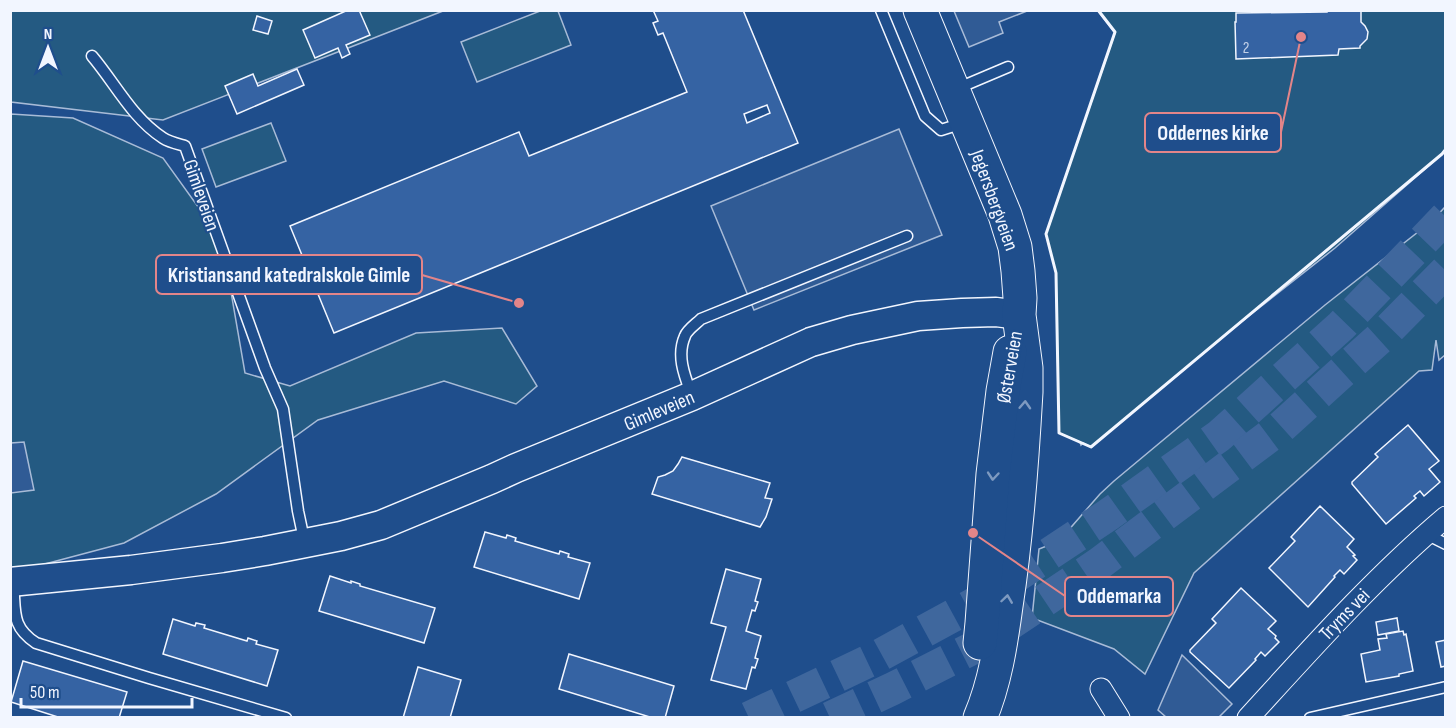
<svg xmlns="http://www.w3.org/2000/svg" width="1456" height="728" font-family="'Sofia Sans Condensed',sans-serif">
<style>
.green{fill:#245a82;stroke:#a8bbd7;stroke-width:1.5}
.parking{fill:#305b95;stroke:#a8bbd7;stroke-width:1.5}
.building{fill:#3563a3;stroke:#f2f6ff;stroke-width:1.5;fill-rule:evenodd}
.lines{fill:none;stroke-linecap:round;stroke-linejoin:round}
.highway-tunnel{stroke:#3f679d;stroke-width:33;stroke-dasharray:33 16;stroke-linecap:butt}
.lane-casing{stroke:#f2f6ff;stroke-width:13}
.street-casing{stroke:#f2f6ff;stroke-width:23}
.secondary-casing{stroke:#f2f6ff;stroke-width:31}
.primary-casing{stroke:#f2f6ff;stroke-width:35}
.lane{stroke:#1f4e8c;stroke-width:10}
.street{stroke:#1f4e8c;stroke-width:21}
.secondary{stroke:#1f4e8c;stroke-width:28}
.primary{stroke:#1f4e8c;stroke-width:33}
.wall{stroke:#f2f6ff;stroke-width:3}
.oneway{stroke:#7e9ac0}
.labels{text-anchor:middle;stroke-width:4.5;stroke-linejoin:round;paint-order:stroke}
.number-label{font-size:16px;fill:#c3d1e8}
.street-label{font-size:20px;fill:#f2f6ff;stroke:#1f4e8c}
.leader{fill:none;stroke:#e38589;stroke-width:2}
.callout-dot{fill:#e38589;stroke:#1f4e8c;stroke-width:2}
.callout{fill:#1f4e8c;stroke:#e38589;stroke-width:2}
.callout-label{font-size:21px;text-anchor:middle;font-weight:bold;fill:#f2f6ff}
</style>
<rect width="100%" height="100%" fill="#1f4e8c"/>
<g class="green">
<polygon points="11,11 443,11 163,120 11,102"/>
<polygon points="558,11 571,45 477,82 461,42 540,11"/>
<polygon points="1098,11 1445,11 1446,149 1442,154 1335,248 1231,330 1091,447 1083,443 1081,445 1080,442 1059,433 1056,273 1046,234 1115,33"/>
<polygon points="11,114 73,118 163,158 222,240 245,373 290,386 416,333 502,328 537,386 516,404 444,381 318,420 216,494 124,543 11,573"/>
<polygon points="271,123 286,161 216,187 202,149"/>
<polygon points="1445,207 1445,355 1439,360 1436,340 1432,370 1419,371 1194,573 1145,674 1114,649 1032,618 1039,549 1059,541 1100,494 1114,481 1325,305 1432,221"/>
</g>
<g class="parking">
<polygon points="954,11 1027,11 999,22 1003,33 969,47"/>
<polygon points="899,129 942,235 754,310 711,206"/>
<polygon points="24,442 34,490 11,493 11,443"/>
<polygon points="1182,655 1232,704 1219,717 1166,717 1158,710"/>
</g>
<g class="building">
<polygon points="348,10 359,10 370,35 346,45 350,54 342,58 338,48 315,58 303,30"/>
<path d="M653 10H743L798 143 334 333 290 226 519 132 529 156 687 92 663 33 658 35 653 23 658 21ZM767 105 770 113 747 123 744 114Z"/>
<polygon points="1327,10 1361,10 1361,22 1365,26 1368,32 1367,39 1360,46 1360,48 1339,49 1338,55 1236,59 1235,22 1236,22 1236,13 1327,12"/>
<polygon points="257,16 272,21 268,34 253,30"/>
<polygon points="297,69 304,85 237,114 225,86 253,74 258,86"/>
<polygon points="1408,425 1439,461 1429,469 1440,482 1424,496 1420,491 1414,496 1416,498 1386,524 1352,484 1352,482 1378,457 1375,454"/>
<polygon points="682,457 770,483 765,498 772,499 766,517 760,527 652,494 658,477 665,475 673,471 678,464"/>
<polygon points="1320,506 1354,539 1347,547 1355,555 1353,556 1357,560 1344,574 1340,570 1334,576 1335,577 1308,607 1269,568 1295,541 1291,537"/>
<polygon points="485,532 506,538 507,535 516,538 515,541 559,554 560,551 569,554 568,557 590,563 579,599 474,567"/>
<polygon points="726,569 761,579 755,601 758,602 755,611 752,610 746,631 761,636 755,658 758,659 755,668 752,667 746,689 711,680 726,627 711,623"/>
<polygon points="330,576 351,583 351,581 360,584 360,586 435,608 424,643 319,611"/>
<polygon points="1241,588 1276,621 1268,629 1276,636 1275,638 1279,642 1265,656 1261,652 1255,659 1256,660 1229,688 1190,652 1190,650 1216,623 1212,619"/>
<polygon points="1397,618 1399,631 1378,635 1376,622"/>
<polygon points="173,619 195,626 196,623 205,625 204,628 247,641 248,638 257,641 256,644 278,650 267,686 163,654"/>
<polygon points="1403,631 1404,635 1406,634 1413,671 1399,674 1399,676 1366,682 1361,654 1380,650 1378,639 1387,638 1386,634"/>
<polygon points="1446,640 1446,666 1441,667 1436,642"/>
<polygon points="569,654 674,686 665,718 653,718 559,689"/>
<polygon points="23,661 127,692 119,718 61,718 11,702"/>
<polygon points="418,667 461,680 450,718 403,718"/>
</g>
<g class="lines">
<g class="highway-tunnel">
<polyline points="749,718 873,659 974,604 1108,515 1219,436 1341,326 1446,217"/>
<polyline points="830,718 892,689 977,646 1100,563 1280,428 1382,336 1446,271"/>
</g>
<defs>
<g id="lane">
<polyline points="881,10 925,116 941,130 963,123"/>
<path d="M92 56C115 83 132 118 163 138 169 142 178 144 185 146L265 368 283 409 298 511 302 530 306 540"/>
<polyline points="956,89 1008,67"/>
<path d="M692 396C685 377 676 356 685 336 687 330 696 324 701 319L907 236"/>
<polyline points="1426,534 1446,544"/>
<path d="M13 582C16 610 10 626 36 643L149 678 286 718"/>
<polyline points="1310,718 1446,687"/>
</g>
<g id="street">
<polyline points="1101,689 1119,718"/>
<path d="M1248 718C1312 648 1374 578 1446 517"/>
</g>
<polyline id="secondary" points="10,582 131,570 222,558 265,551 341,536 381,525 492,479 516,468 692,396 811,342 852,330 918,316 962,313 996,312 1019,315"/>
<g id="primary">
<path d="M920 10 1005 215 1015 247 1018 271 1020 298 1019 315 1026 368V392C1022 463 1017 535 1006 606 1001 643 995 683 980 718"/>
<polyline points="980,643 982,623 993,474 1003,391 1010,352"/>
</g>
</defs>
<use href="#lane" class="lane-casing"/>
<use href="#street" class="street-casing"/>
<use href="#secondary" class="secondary-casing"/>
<use href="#primary" class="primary-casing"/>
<use href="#lane" class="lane"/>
<use href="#street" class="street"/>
<use href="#secondary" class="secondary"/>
<use href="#primary" class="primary"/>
<polyline class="wall" points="1098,10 1115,32 1046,234 1056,273 1059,433 1091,447 1442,154 1446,149"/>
</g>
<defs><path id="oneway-chevron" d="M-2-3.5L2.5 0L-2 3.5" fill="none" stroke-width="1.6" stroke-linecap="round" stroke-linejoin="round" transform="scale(1.5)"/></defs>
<g class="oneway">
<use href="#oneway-chevron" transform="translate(1025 405) rotate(-87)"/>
<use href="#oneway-chevron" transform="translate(993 476) rotate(95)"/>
<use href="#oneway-chevron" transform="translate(1007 599) rotate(-82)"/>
</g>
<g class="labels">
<g class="number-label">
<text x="1246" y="53">2</text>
</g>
<g class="street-label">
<text transform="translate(202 195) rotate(71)" y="7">Gimleveien</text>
<text transform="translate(995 200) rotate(70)" y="7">Jegersbergveien</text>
<text transform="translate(1009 367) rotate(-80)" y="7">Østerveien</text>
<text transform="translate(659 410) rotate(-23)" y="7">Gimleveien</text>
<text transform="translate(1344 614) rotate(-46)" y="7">Tryms vei</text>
</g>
</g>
<path class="leader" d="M1301 37L1281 132M519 303L422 275M973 533L1065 596"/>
<g class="callout-dot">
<circle cx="1301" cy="37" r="6"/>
<circle cx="519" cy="303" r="6"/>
<circle cx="973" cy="533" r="6"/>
</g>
<g class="callout">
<rect x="1145" y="113" width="136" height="39" rx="6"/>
<rect x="156" y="255" width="266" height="39" rx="6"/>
<rect x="1065" y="577" width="108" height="39" rx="6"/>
</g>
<g class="callout-label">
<text x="1213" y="140">Oddernes kirke</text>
<text x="289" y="282">Kristiansand katedralskole Gimle</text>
<text x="1119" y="603">Oddemarka</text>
</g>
<rect width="1456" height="728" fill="none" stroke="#f2f6ff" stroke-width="24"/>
<g transform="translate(48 48)" stroke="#1f4e8c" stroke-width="4.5" paint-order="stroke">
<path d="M0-4.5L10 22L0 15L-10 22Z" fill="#f2f6ff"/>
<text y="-9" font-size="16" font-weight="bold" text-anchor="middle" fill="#f2f6ff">N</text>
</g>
<path d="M21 698v9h171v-9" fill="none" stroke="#f2f6ff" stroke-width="3"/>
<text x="30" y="698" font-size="18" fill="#f2f6ff" stroke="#1f4e8c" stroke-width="4.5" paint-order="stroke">50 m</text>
</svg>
